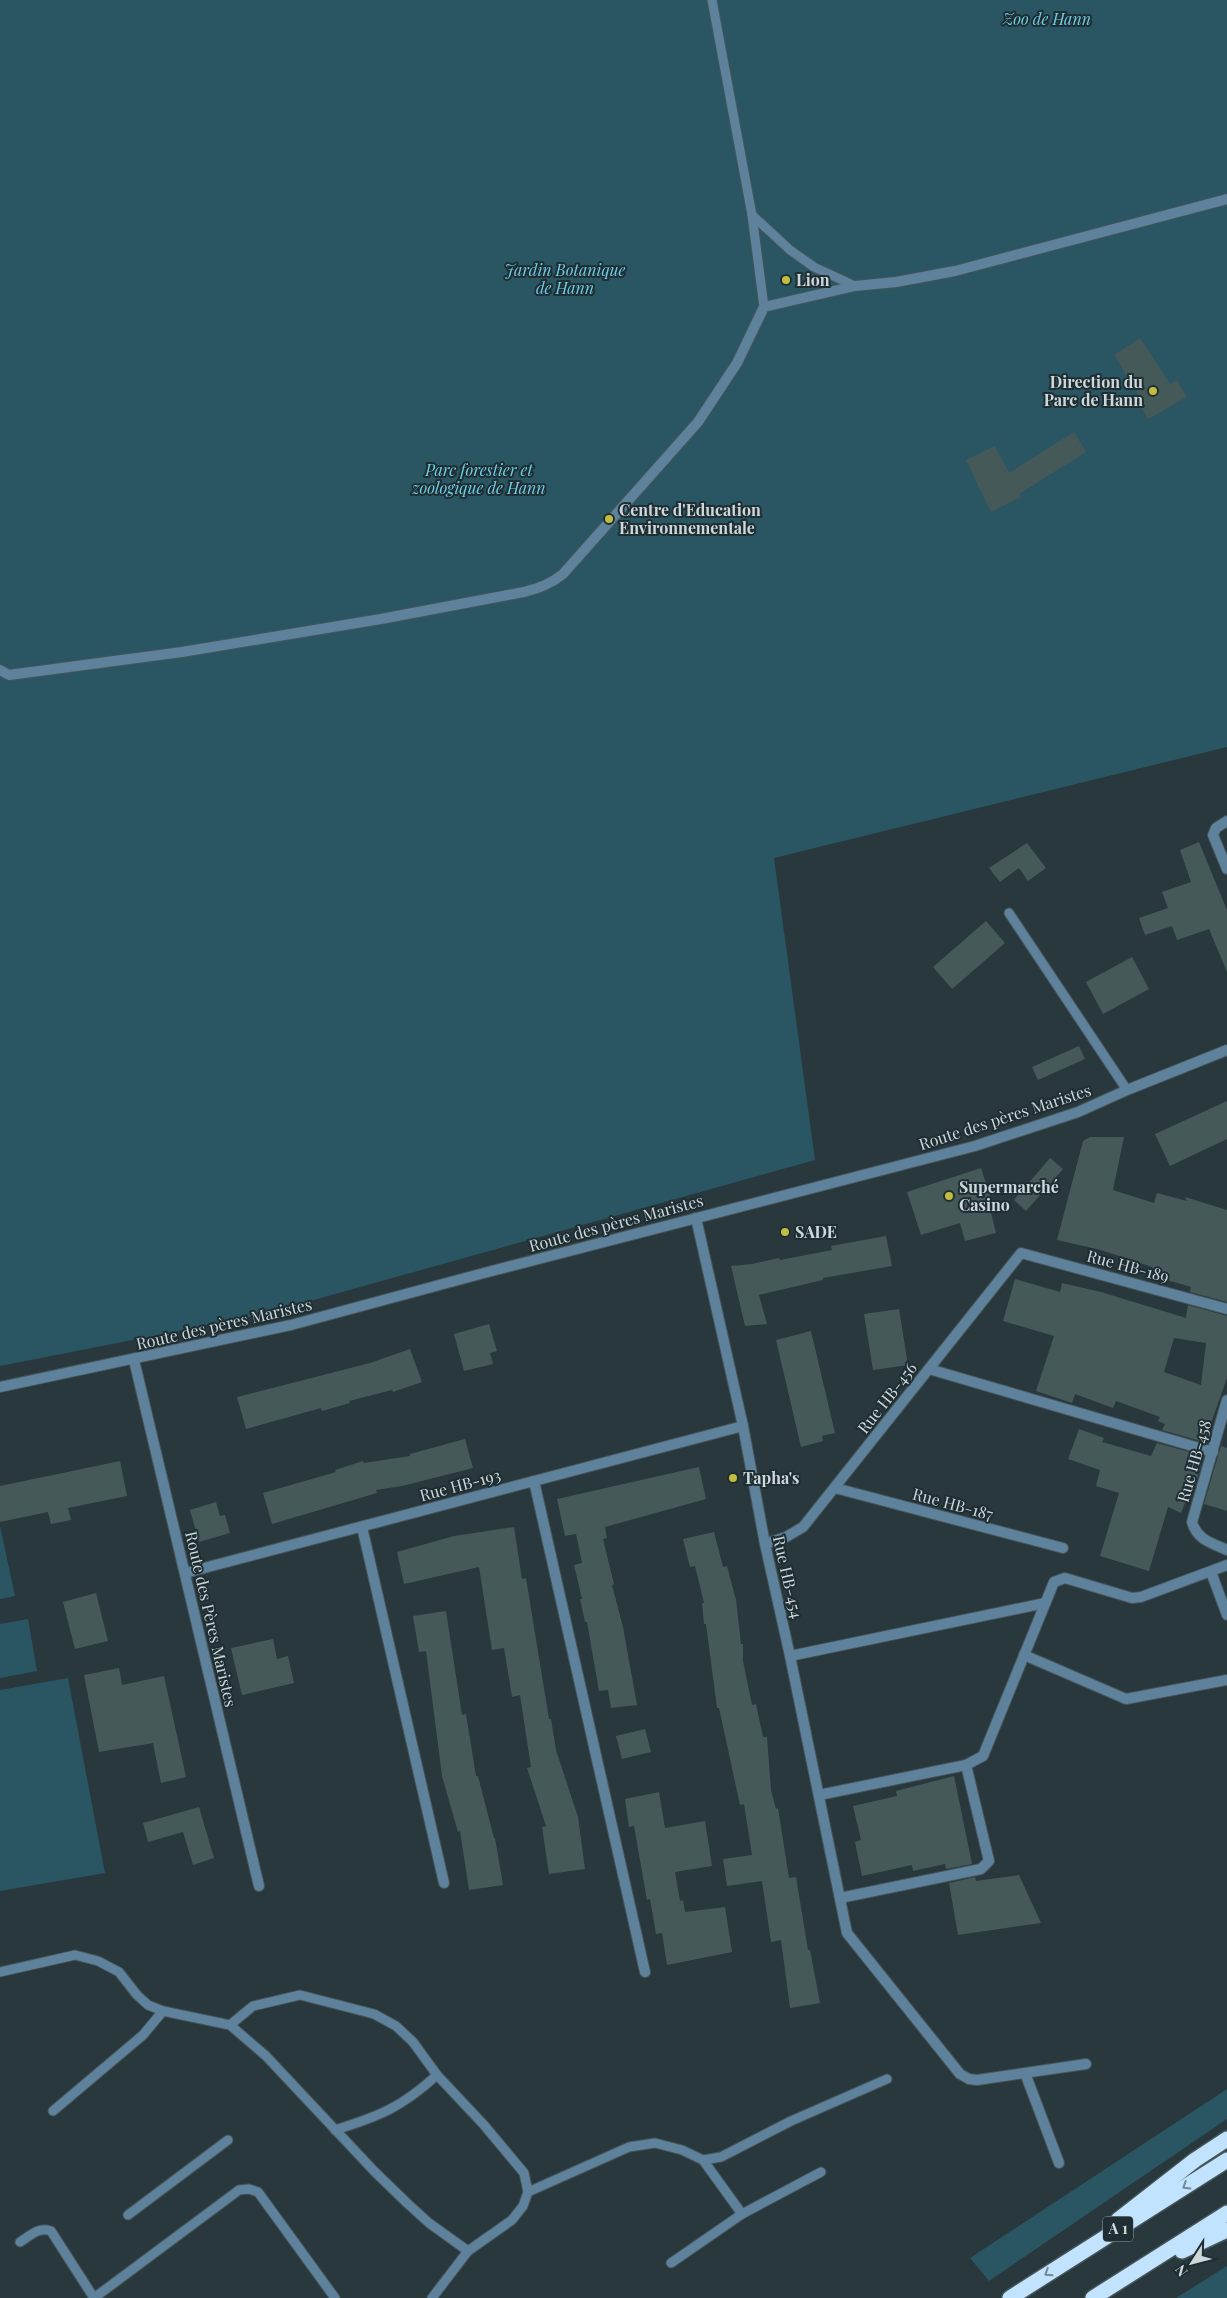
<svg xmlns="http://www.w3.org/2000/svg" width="1227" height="2298" font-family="'Playfair Display',serif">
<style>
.green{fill:#2a5663}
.building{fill:#465959;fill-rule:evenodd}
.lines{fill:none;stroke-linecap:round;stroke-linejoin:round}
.service-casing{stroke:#465559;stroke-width:11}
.minor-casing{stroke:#465559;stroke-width:12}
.tertiary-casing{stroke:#465559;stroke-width:12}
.motorway-casing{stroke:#465559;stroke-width:18}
.service{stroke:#5e819c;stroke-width:9}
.minor{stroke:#5e819c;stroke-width:10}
.tertiary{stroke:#5e819c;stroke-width:10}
.motorway{stroke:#c1e3fe;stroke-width:15}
.oneway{stroke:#708898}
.poi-dot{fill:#c4bc3e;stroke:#1e2e33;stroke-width:2}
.labels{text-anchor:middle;stroke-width:4;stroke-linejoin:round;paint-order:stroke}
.shield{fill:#1e2e33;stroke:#99a5a9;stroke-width:1}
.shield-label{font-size:15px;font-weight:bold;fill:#ced8db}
.park-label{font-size:16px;font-style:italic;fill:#70cee9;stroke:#1e2e33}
.poi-label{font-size:16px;font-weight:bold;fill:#ced8db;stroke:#1e2e33;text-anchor:start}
.street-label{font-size:16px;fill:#ced8db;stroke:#1e2e33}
</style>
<rect width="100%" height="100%" fill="#28383d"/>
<g class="green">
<polygon points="0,0 1227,0 1227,747 774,858 815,1160 260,1315 0,1366"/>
<polygon points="0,1526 15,1596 0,1599"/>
<polygon points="28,1619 37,1671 0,1678 0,1624"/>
<polygon points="68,1678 105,1873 0,1891 0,1690"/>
<polygon points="1227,2089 1227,2119 989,2281 970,2258"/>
<polygon points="1227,2266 1227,2298 1176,2298"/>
</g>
<g class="building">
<polygon points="1140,338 1170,384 1177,380 1187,397 1148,419 1138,402 1142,400 1114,355"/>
<polygon points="1074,432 1086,452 1019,494 1021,497 991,512 966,460 995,446 1009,473"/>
<polygon points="1199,842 1227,910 1227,972 1209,929 1177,940 1172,926 1145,935 1139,918 1168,908 1162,892 1191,882 1180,850"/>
<polygon points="1027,843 1046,868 1028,881 1019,868 1000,882 989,868"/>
<polygon points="986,921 1005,943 952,989 933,967"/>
<polygon points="1132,957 1149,989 1103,1014 1086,982"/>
<polygon points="1079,1046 1085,1059 1038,1080 1032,1067"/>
<polygon points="1227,1101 1227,1139 1170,1166 1155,1134"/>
<polygon points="1090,1137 1124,1137 1113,1190 1154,1203 1157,1193 1187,1201 1185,1197 1227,1210 1227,1302 1190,1292 1191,1287 1150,1275 1152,1267 1101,1250 1057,1240 1083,1141"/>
<polygon points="1050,1158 1063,1169 1026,1211 1014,1200"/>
<polygon points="981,1168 995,1212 991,1213 996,1233 965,1241 960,1223 921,1235 907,1192"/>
<polygon points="886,1236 892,1266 823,1278 823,1280 759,1295 767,1324 745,1326 731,1266 752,1264 779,1258 780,1260 832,1250 831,1246"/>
<path d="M1015 1279 1060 1292 1062 1283 1101 1292 1186 1318 1188 1305 1227 1316V1378L1205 1440 1208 1441 1207 1443 1162 1430 1165 1424 1158 1421 1160 1417 1116 1401 1113 1408 1075 1394 1072 1403 1036 1391 1054 1336 1003 1321ZM1174 1338 1206 1343 1201 1385 1164 1372Z"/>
<polygon points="899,1309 908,1365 873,1370 864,1314"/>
<polygon points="489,1324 497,1351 490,1353 493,1364 464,1371 454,1334"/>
<polygon points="811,1331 835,1433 822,1436 823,1441 801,1447 776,1340"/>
<polygon points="410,1349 422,1382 393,1392 392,1390 349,1401 350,1403 322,1411 321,1408 246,1429 237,1397 370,1363"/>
<polygon points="1079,1429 1104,1438 1102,1442 1151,1456 1157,1443 1204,1456 1191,1499 1187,1498 1181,1513 1168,1507 1149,1571 1100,1556 1119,1493 1096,1486 1100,1470 1068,1459"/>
<polygon points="465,1439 473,1468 402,1486 376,1490 377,1493 272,1524 263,1493 336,1472 335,1470 363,1461 364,1463 410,1456 410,1454"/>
<polygon points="1221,1446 1227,1448 1227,1511 1204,1504"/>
<polygon points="120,1461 127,1496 68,1508 71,1520 51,1524 48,1512 0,1522 0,1486"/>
<polygon points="699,1467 706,1499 605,1527 607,1538 603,1539 614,1584 612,1585 623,1627 637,1705 611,1708 608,1690 599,1691 587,1622 585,1622 580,1599 582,1599 574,1565 582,1563 576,1534 565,1536 557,1499"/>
<polygon points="216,1502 220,1516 225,1515 230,1533 199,1542 190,1510"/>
<polygon points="514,1527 522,1579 526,1578 549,1719 551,1719 556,1750 578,1817 585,1869 549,1874 542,1827 546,1826 527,1768 531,1767 520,1695 512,1697 504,1648 492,1650 479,1567 404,1584 397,1552 454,1536"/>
<polygon points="714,1532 723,1567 727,1566 736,1600 741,1644 743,1644 743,1661 752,1705 756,1704 763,1737 767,1737 771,1790 776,1809 778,1808 789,1878 796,1877 808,1950 810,1950 820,2003 790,2008 781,1940 771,1942 762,1881 727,1886 723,1859 752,1855 744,1804 740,1805 719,1708 717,1708 706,1624 704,1624 702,1603 704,1603 695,1566 690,1567 683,1539"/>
<polygon points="96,1593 108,1641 75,1649 63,1602"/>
<polygon points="446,1611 462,1715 466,1714 476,1776 478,1776 494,1838 495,1838 503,1885 469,1890 460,1831 458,1832 442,1776 426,1651 419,1652 413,1616"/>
<polygon points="273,1639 277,1659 288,1656 294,1683 242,1695 231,1648"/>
<polygon points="119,1668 122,1685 164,1676 186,1777 161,1783 153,1743 99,1752 84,1675"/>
<polygon points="645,1729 651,1752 622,1759 616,1736"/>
<polygon points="954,1776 972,1864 946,1869 945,1864 913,1871 912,1865 862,1876 855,1842 861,1840 853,1806 897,1796 896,1791"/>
<polygon points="659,1792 665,1828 705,1821 712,1866 675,1872 680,1901 683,1900 685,1912 725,1907 732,1952 667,1965 662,1933 656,1934 650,1899 647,1900 634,1826 629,1827 625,1799"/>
<polygon points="199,1807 214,1858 193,1865 183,1832 148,1842 143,1823"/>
<polygon points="1019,1875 1041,1923 958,1935 949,1883 975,1877 976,1881"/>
</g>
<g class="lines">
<defs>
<g id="service">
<polyline points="712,0 752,215 790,250 814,267 855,286"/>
<polyline points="752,215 764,307"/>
<polyline points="1009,913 1127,1090"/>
<polyline points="0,1972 75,1955 98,1961 119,1972 137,1995 148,2005 163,2011 230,2025 266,2056 374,2171 407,2203 429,2223 468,2251 512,2220 523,2206 528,2192 524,2173 484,2125 437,2075 413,2042 396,2026 374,2014 300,1995 253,2006 230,2025"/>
<polyline points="53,2111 143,2035 163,2011"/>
<path d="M335 2130C380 2116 402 2107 437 2075"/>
<polyline points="703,2160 742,2214"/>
<polyline points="528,2192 629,2147 655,2143 682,2150 703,2160 721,2157 791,2121 887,2079"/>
<polyline points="128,2215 228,2140"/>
<path d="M20 2242C30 2236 39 2226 51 2231L94 2298"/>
<polyline points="671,2263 742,2214 821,2172"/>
<polyline points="94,2298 239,2190 249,2189 258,2192 335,2298"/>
<polyline points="432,2298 468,2251"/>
</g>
<g id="minor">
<path d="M0 670 9 675 182 652 381 619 524 592C539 588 551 584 563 574L698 422 737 363 764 307 855 286 896 282 955 271 1227 199"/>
<polyline points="1227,821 1216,828 1213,835 1227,869"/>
<polyline points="134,1360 259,1886"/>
<polyline points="929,1369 1213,1452"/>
<path d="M1227 1400 1192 1522C1197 1540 1212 1543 1227 1550"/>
<polyline points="534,1481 645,1972"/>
<polyline points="835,1488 1063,1548"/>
<polyline points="362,1527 444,1883"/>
<polyline points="765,1544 790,1656 847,1933 960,2074 969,2079 977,2080 1086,2064"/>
<polyline points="1211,1572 1227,1615"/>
<polyline points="185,1573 743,1426"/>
<polyline points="1024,1655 1126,1699 1227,1680"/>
<polyline points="790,1656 1045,1603"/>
<polyline points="819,1795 966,1765 983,1756 1054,1582 1065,1578 1132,1598 1141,1597 1227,1565"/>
<polyline points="840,1898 981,1869 989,1861 966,1765"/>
<polyline points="1025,2073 1059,2163"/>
</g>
<g id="tertiary">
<polyline points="696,1218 743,1426 765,1544 786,1537 803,1527 1021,1253 1227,1309"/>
<polyline points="0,1387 291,1325 484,1273 975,1146 1078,1112 1127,1090 1227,1050"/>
</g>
<g id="motorway">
<polyline points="1118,2220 1195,2160 1227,2139"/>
<polyline points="1182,2251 1227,2230"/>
<polyline points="1010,2298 1227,2160"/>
<polyline points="1093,2298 1227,2213"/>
</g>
</defs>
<use href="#service" class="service-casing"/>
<use href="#minor" class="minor-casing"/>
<use href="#tertiary" class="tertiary-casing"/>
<use href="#motorway" class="motorway-casing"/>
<use href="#service" class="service"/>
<use href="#minor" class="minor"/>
<use href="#tertiary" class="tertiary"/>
<use href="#motorway" class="motorway"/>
</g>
<defs><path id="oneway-chevron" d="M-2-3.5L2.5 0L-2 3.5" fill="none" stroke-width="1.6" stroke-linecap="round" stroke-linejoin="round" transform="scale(1.25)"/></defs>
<g class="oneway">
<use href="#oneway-chevron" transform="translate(1186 2186) rotate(148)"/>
<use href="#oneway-chevron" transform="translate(1048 2273) rotate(147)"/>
</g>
<g class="poi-dot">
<circle cx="786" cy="280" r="5"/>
<circle cx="1153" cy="391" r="5"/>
<circle cx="609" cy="519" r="5"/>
<circle cx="949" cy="1196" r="5"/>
<circle cx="785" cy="1232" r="5"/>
<circle cx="733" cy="1478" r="5"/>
</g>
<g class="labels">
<rect class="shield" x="1103" y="2216.5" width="30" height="25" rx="4"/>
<g class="shield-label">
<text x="1118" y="2234">A 1</text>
</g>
<g class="park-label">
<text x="1047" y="25">Zoo de Hann</text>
<text x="565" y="276">Jardin Botanique<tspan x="565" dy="18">de Hann</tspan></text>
<text x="479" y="476">Parc forestier et<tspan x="479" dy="18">zoologique de Hann</tspan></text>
</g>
<g class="poi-label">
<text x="796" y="286">Lion</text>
<text x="1143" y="388" text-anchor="end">Direction du<tspan x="1143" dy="18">Parc de Hann</tspan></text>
<text x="619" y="516">Centre d'Education<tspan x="619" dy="18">Environnementale</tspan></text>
<text x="959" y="1193">Supermarché<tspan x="959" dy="18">Casino</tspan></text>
<text x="795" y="1238">SADE</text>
<text x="743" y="1484">Tapha's</text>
</g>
<g class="street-label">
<text transform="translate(1005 1117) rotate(-18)" y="6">Route des pères Maristes</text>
<text transform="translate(616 1223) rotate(-15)" y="6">Route des pères Maristes</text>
<text transform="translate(1128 1266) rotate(15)" y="6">Rue HB-189</text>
<text transform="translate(224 1324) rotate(-13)" y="6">Route des pères Maristes</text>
<text transform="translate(887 1398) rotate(-52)" y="6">Rue HB-456</text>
<text transform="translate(1194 1461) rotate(-74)" y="6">Rue HB-458</text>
<text transform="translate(460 1485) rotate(-15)" y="6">Rue HB-193</text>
<text transform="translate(953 1504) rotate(15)" y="6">Rue HB-187</text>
<text transform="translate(788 1577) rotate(77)" y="6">Rue HB-454</text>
<text transform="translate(211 1619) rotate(77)" y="6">Route des Pères Maristes</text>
</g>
</g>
<g transform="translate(1192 2263) rotate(234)" stroke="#1e2e33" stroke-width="4" paint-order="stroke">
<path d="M0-4L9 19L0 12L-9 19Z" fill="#ced8db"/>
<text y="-8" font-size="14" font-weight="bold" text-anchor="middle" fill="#ced8db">N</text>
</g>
</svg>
